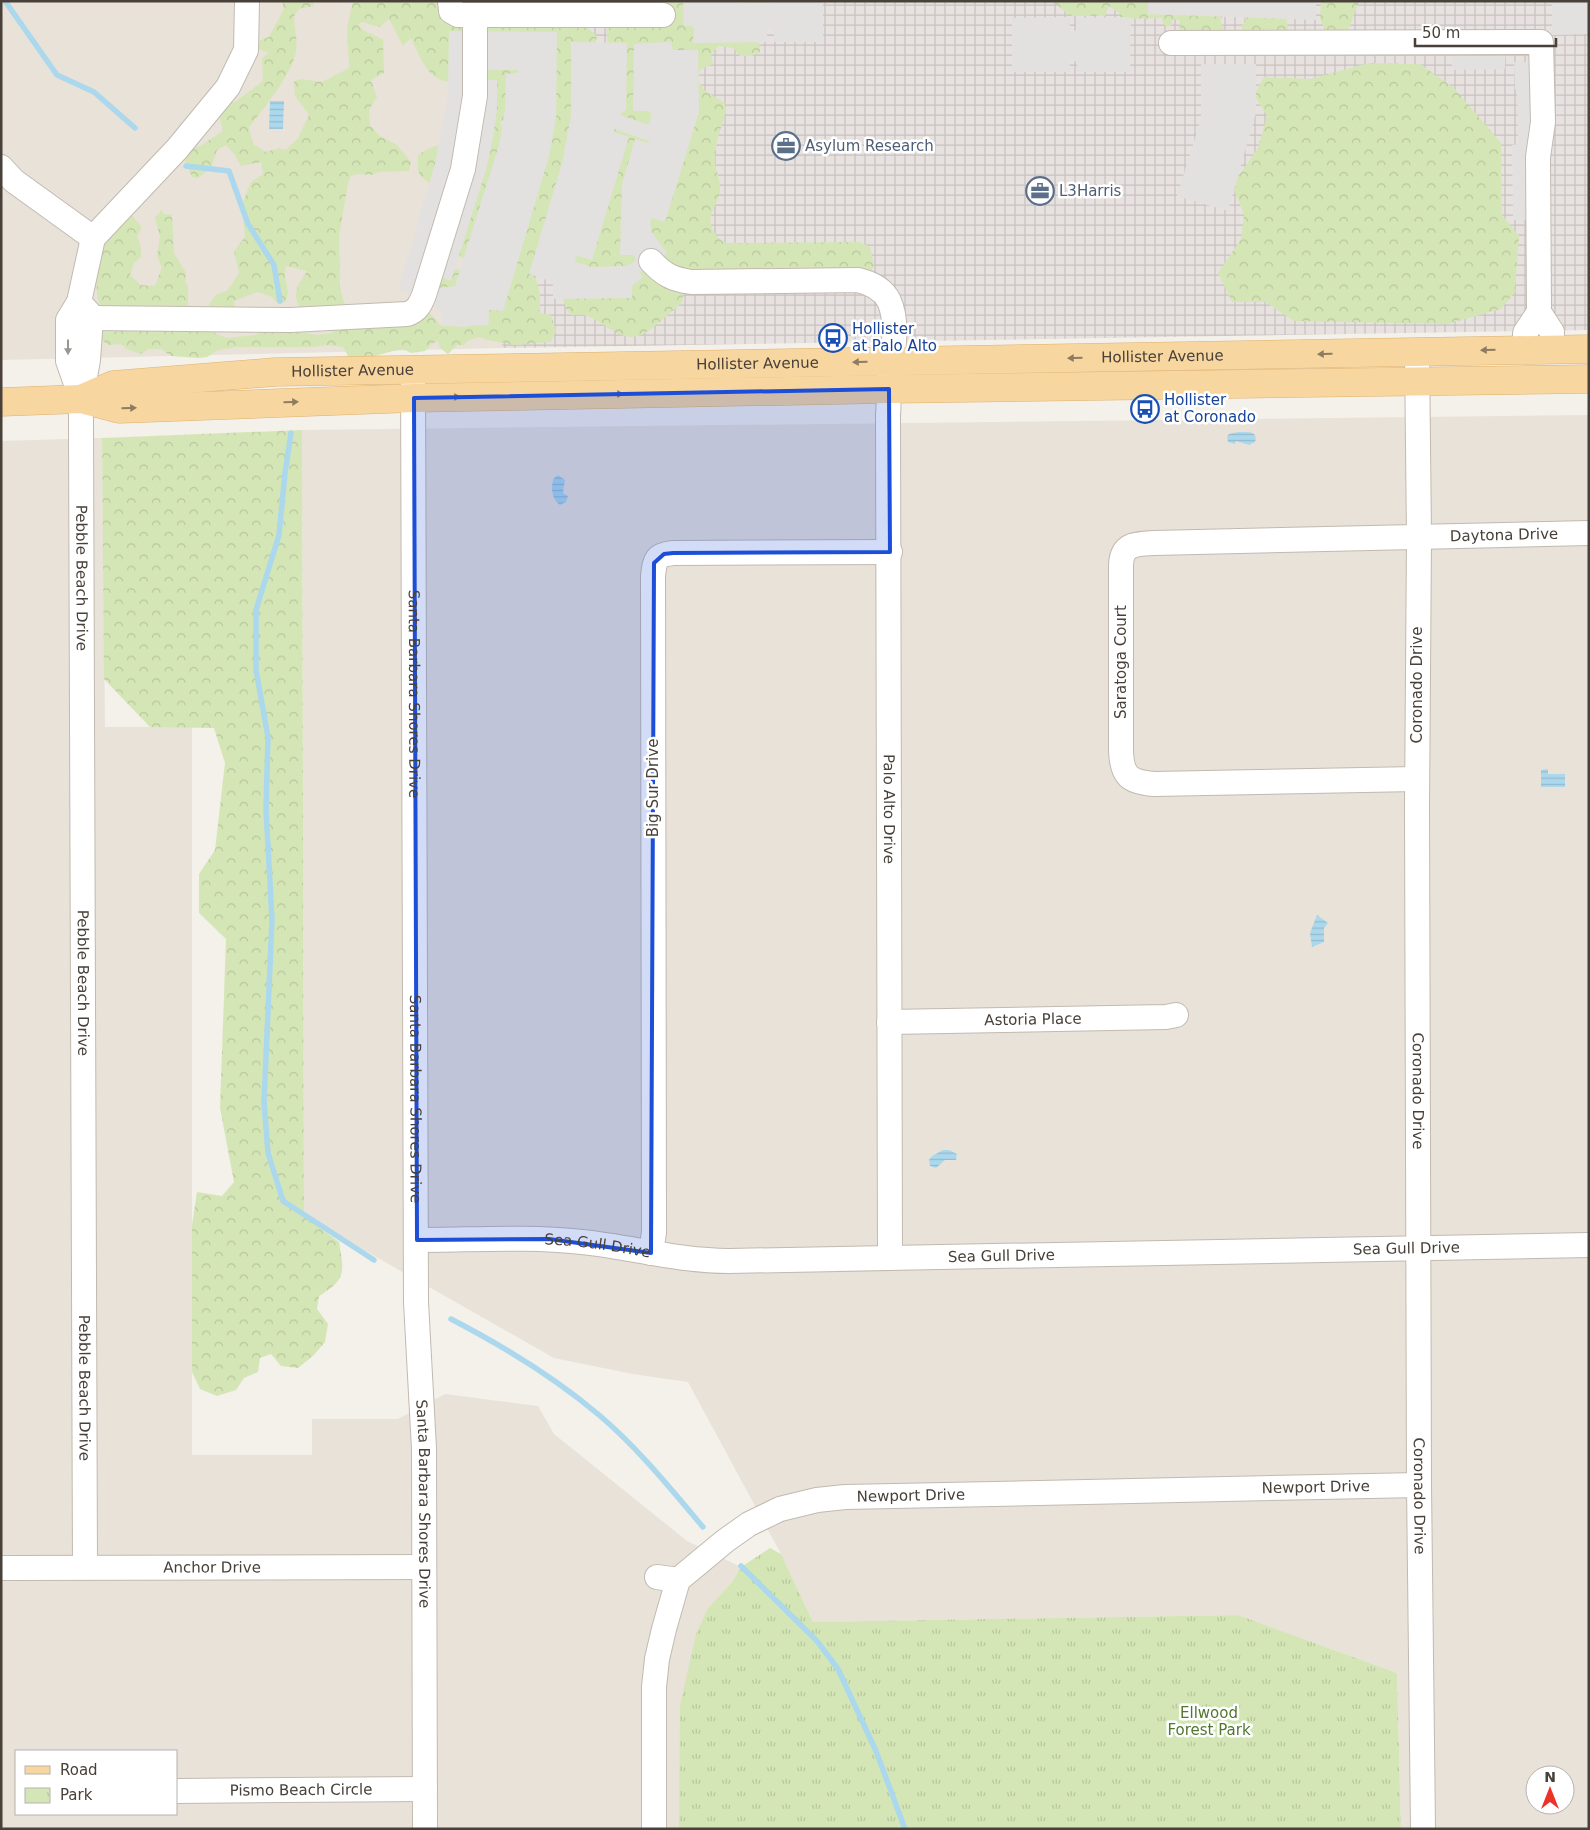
<svg xmlns="http://www.w3.org/2000/svg" width="1590" height="1830" font-family="'DejaVu Sans',sans-serif">
<style>
.residential{fill:#e8e2d9;fill-rule:evenodd}
.industrial{fill:url(#industrial-grid)}
.forest{fill:url(#forest-crowns)}
.park{fill:url(#park-tufts)}
.parking{fill:#e3e1df;fill-rule:evenodd}
.water{fill:url(#water-rules)}
.lines{fill:none;stroke-linecap:round;stroke-linejoin:round}
.stream{stroke:#abd8ed;stroke-width:5.5}
.minor-casing{stroke:#c2bab0;stroke-width:26}
.major-casing{stroke:#ddb170;stroke-width:29}
.minor{stroke:#fff;stroke-width:24}
.major{stroke:#f8d69f;stroke-width:28}
.oneway{fill:#9a9692}
.oneway2{fill:#8e7c62}
.marked{fill:#1d4ed8;fill-opacity:0.2;stroke:#1d4ed8;stroke-width:4;stroke-linejoin:round}
.labels{text-anchor:middle;stroke-width:5;stroke-linejoin:round;paint-order:stroke}
.service-label{font-size:15px;fill:#4e5e75;stroke:#fff;text-anchor:start}
.transit-label{font-size:15px;fill:#164399;stroke:#fff;text-anchor:start}
.street-label{font-size:15px;fill:#484039;stroke:#fff}
.park-label{font-size:15px;fill:#51772f;stroke:#fff}
</style>
<defs>
<pattern id="industrial-grid" width="8" height="8" patternUnits="userSpaceOnUse" patternTransform="scale(1.25)"><rect width="8" height="8" fill="#e7e2df"/><path d="M0 4h8M4 0v8" fill="none" stroke="#c8c3c0"/></pattern>
<pattern id="forest-crowns" width="20" height="18" patternUnits="userSpaceOnUse" patternTransform="scale(1.25)"><rect width="20" height="18" fill="#d5e6b6"/><path d="M2 6a3 3 0 1 1 6 0M12 15a3 3 0 1 1 6 0" fill="none" stroke="#b8c69d"/></pattern>
<pattern id="park-tufts" width="24" height="20" patternUnits="userSpaceOnUse" patternTransform="scale(1.25)"><rect width="24" height="20" fill="#d5e6b6"/><path d="M3 7l-1-3M5 7V3M7 7l1-3M15 17l-1-3M17 17v-4M19 17l1-3" fill="none" stroke="#b8c69d"/></pattern>
<pattern id="water-rules" width="6" height="5" patternUnits="userSpaceOnUse" patternTransform="scale(1.25)"><rect width="6" height="5" fill="#abd8ed"/><path d="M0 2.5h6" fill="none" stroke="#95bacc"/></pattern>
</defs>
<rect width="100%" height="100%" fill="#f4f0ea"/>
<g class="residential">
<polygon points="1,1 488,1 561,26 502,321 502,348 1,360"/>
<path d="M1589 415V1829H1401L1397 1673 1238 1615 813 1622 781 1554 688 1382 633 1374 554 1358 304 1216 302 430ZM1535 1775H1565V1805H1535Z"/>
<path d="M102 438 105 727H192V1455H312V1419H398L445 1394 538 1406 554 1434 687 1541 741 1567 732 1582 708 1608 680 1829H1V441ZM16 1751H176V1814H16Z"/>
</g>
<polygon class="industrial" points="488,1 1589,1 1589,330 502,348 502,321 553,156"/>
<g class="forest">
<path d="M282 1H313L314 6 299 9 294 16C294 27 298 40 296 51 294 71 262 111 249 127L253 144 266 152 279 148 286 150 298 138 309 115 295 96 294 81 301 79 322 82 349 68 347 28 353 1H570L569 12 571 19 578 20 597 36 593 57 589 64 591 71 598 76 606 73 611 67C610 53 605 35 607 23L622 20 638 9 645 11H665L661 1H719L711 10 712 17 720 20 729 32 758 42 760 47V52C753 57 747 56 740 56L733 48 719 46 711 54 713 64 700 70 698 80 704 90 725 103 726 111C722 126 715 143 715 160 715 170 721 180 720 190 719 205 705 214 713 230 717 237 719 239 726 243L860 242 870 247 874 265 870 274C850 280 823 284 801 282 793 281 783 280 775 279 770 278 764 276 759 275 744 275 741 287 723 280L708 286 693 284C686 289 683 293 682 303 670 312 660 323 648 331 623 348 608 323 587 316 582 314 577 315 571 315 559 302 562 281 561 264L555 260 543 267 536 278 540 294V313L551 315 556 331 551 342 515 345 487 340 480 337 469 340 464 345H457L448 354 440 348 438 341 432 344 425 351 411 353 405 350H397L371 357H349L343 347 327 345 312 347H237L218 350 207 357 198 358 171 356 161 349H149L140 354 127 349 121 344 108 345 102 340 103 332 109 331 115 332 121 327V322C103 319 95 300 97 283L87 274V248L80 236 85 226 113 212 128 210 142 228 137 236 141 247V257L134 263 130 275 141 285 155 286 162 268 157 256 160 236 155 218 161 210 164 214 172 215 174 253 186 273 185 281 188 287V308L196 324 226 338 256 335 270 326 317 335 332 333 340 321 365 327 375 317 391 322 403 315 401 317 429 312 440 325 464 327 489 321 487 304H494L491 282 485 285C481 293 477 295 470 299 453 307 443 291 434 279L455 269 477 273 492 255 500 241 514 224 519 209 525 198 517 197 514 189 519 167 535 153 533 134 537 125 533 117C522 127 514 124 500 121L508 143 504 175 492 182 494 191 503 203 499 236 484 253 470 261 453 254C447 241 438 227 442 212 443 205 451 197 454 191L442 196 435 194 434 187C418 173 417 177 418 155 438 142 447 142 465 156L459 170 463 179 475 171 474 159 482 150 480 140 484 127 475 120 474 98 481 94 475 84 474 73 466 72V79C432 91 423 63 411 38L403 46 389 19 379 27 362 22 358 25C363 33 375 34 383 40L384 73 371 80 377 97 369 110 370 125 379 135 397 145 411 162 409 171 379 172 372 175 358 174 351 176 348 183 339 236 340 288 346 309 344 316C327 324 294 317 296 293 297 285 303 278 307 271L286 266C281 281 293 288 285 302L278 304 272 297 258 292 234 301 235 309C225 322 218 319 209 306 212 297 217 293 227 291L239 273 234 251 245 237 242 204 251 182 263 174 261 162 241 166 234 154 226 145 217 150 211 168 198 178 192 177 183 156 189 149 200 146 223 131 219 115 222 102H235L263 81 262 58 269 53 259 49 258 41 269 37 284 9Z"/>
<path d="M1056 1H1290C1290 8 1288 13 1287 19 1287 25 1290 30 1288 37L1268 36 1264 30H1258L1254 36 1242 32V25L1246 21 1243 13H1226L1220 20 1224 29V34H1179L1180 21 1175 19 1172 21V25L1167 27 1163 24 1162 18 1120 19V14L1109 6 1105 16H1070L1056 4Z"/>
<polygon points="1321,1 1359,1 1347,34 1325,30 1320,19"/>
<polygon points="1369,63 1420,64 1453,87 1501,143 1502,215 1519,236 1515,292 1501,309 1447,324 1294,321 1265,302 1232,302 1218,273 1241,239 1244,215 1232,185 1258,148 1267,116 1254,95 1264,77 1310,79"/>
<path d="M302 430 304 1216 339 1242C344 1272 347 1279 319 1296L317 1309 328 1324 325 1342 313 1356 298 1368 281 1366 271 1354 260 1358 258 1372 244 1378 236 1390 217 1396 200 1389 192 1372V1225L197 1192 222 1196 234 1182 220 1108 226 939 199 913V874L215 850 225 763 214 728 150 727 104 679 102 438Z"/>
</g>
<polygon class="park" points="770,1548 781,1554 813,1622 1238,1615 1397,1673 1401,1829 679,1829 680,1705 696,1634 708,1608 732,1582 741,1567"/>
<g class="parking">
<polygon points="683,1 769,3 770,1 823,2 823,42 774,42 774,30 769,28 767,31 767,42 693,43 694,29 692,26 684,26"/>
<polygon points="1148,1 1316,1 1316,20 1148,14"/>
<polygon points="1552,1 1589,1 1589,34 1552,35"/>
<polygon points="1070,17 1070,30 1072,32 1076,30 1076,18 1131,17 1130,72 1077,72 1077,62 1072,60 1070,62 1070,72 1012,72 1012,18"/>
<path d="M449 31 557 32 556 117 549 156 503 311 489 310 488 325 442 326V313L440 311 413 294 398 289 435 164 448 93ZM486 70H517L519 71 518 73 506 74 505 109 499 145 455 286 440 288 436 285 439 276 451 281 485 173 492 144 497 108V80H484Z"/>
<path d="M571 42 627 43 626 111H623L620 115 646 124 650 123 651 113 649 111H633L634 44 671 42 672 48 673 50H698L699 112 665 222 653 218 650 221 651 231 667 253 640 272 643 277 632 286V298L553 299V285L550 281 529 274 562 163 571 116ZM614 129 650 141 648 143 635 139 622 184 620 255H633L636 258 635 261 627 266 590 267 576 262 575 260 576 257 578 256 592 260 629 137 614 132Z"/>
<polygon points="1451,56 1507,56 1505,57 1505,69 1454,70 1452,67"/>
<polygon points="1514,62 1529,62 1531,151 1528,220 1513,220 1512,145 1518,144 1517,90 1515,89"/>
<polygon points="1201,64 1256,64 1256,113 1228,211 1177,196 1201,119"/>
</g>
<g class="water">
<polygon points="270,101 284,101 283,129 269,129"/>
<path d="M1238 432C1246 432 1259 430 1255 442L1249 445 1236 441 1235 444 1228 442 1227 436 1229 434Z"/>
<path d="M558 475 565 480 563 493 568 496 566 502 560 505C552 500 550 487 554 478Z"/>
<polygon points="1548,769 1548,774 1565,774 1565,787 1541,787 1541,770"/>
<polygon points="1317,915 1328,923 1324,928 1324,942 1312,947 1310,933"/>
<polygon points="943,1150 949,1150 957,1154 956,1160 945,1160 936,1168 930,1166 929,1160 932,1156"/>
</g>
<g class="lines">
<g class="stream">
<polyline points="5,1 57,75 94,92 135,128"/>
<polyline points="186,166 229,171 248,224 274,265 280,301"/>
<polyline points="291,433 285,473 279,535 256,610 256,670 268,737 266,809 272,920 264,1102 268,1153 283,1201 374,1260"/>
<path d="M451 1319C503 1346 554 1377 599 1415 637 1447 671 1489 703 1527"/>
<polyline points="741,1566 817,1641 838,1669 876,1751 905,1829"/>
</g>
<defs>
<g id="minor">
<polyline points="450,1 451,11 458,15 663,15"/>
<polyline points="1171,43 1541,42 1543,122 1538,157 1539,312 1525,333 1525,350"/>
<polyline points="1,167 14,181 93,238"/>
<path id="s1" d="M651 261C664 275 672 279 691 282L858 280C871 283 883 289 889 301 900 324 891 363 889 387 888 396 889 406 888 415L890 1258"/>
<path id="s2" d="M79 302 90 314 91 318 88 360 81 399V429L85 1567"/>
<polyline points="1539,312 1552,332 1552,350"/>
<path d="M91 318 291 320 407 314C417 311 420 305 424 295L463 169 475 96V15"/>
<path id="s3" d="M1417 352 1419 538 1417 806 1419 1485 1423 1829"/>
<path id="s4" d="M413 369 416 1302 424 1449 425 1829"/>
<polyline points="80,395 68,361 68,320 79,302 93,238 177,149 228,87 246,50 247,1"/>
<path id="s5" d="M1417 779 1154 784C1129 782 1122 776 1121 751V565C1122 543 1136 544 1154 543L1589 533"/>
<path id="s6" d="M889 1022 1166 1017 1176 1015"/>
<path id="s7" d="M417 1240C472 1240 527 1236 582 1242 631 1247 679 1261 729 1261L1589 1245"/>
<path d="M651 1253 654 1232 653 576C655 560 655 555 673 553L890 552"/>
<path id="s8" d="M1 1568 424 1567"/>
<polyline points="657,1577 678,1580"/>
<path id="s9" d="M176 1791 425 1789"/>
<path id="s10" d="M654 1829V1687L657 1659 664 1629 678 1580 725 1541 749 1524 780 1509 817 1500 845 1497 1419 1485"/>
</g>
<g id="major">
<path id="s11" d="M81 399 113 385 275 372 1589 349"/>
<polyline points="1,402 81,399 119,409 414,398 889,389 1589,379"/>
</g>
</defs>
<use href="#minor" class="minor-casing"/>
<use href="#major" class="major-casing"/>
<use href="#minor" class="minor"/>
<use href="#major" class="major"/>
</g>
<defs><path id="oneway-solid" d="M-6-.8H1V-3.2L6.5 0L1 3.2V.8H-6Z" transform="scale(1.25)"/></defs>
<use class="oneway" href="#oneway-solid" transform="translate(68 347) rotate(90)"/>
<g class="oneway2">
<use href="#oneway-solid" transform="translate(1488 350) rotate(179)"/>
<use href="#oneway-solid" transform="translate(1325 354) rotate(179)"/>
<use href="#oneway-solid" transform="translate(1075 358) rotate(179)"/>
<use href="#oneway-solid" transform="translate(860 362) rotate(179)"/>
<use href="#oneway-solid" transform="translate(616 394) rotate(-1)"/>
<use href="#oneway-solid" transform="translate(453 397) rotate(-1)"/>
<use href="#oneway-solid" transform="translate(291 402) rotate(-2)"/>
<use href="#oneway-solid" transform="translate(129 408) rotate(-2)"/>
</g>
<path class="marked" d="M889 389 890 552 673 553 664 554 654 563 651 1253 549 1239 417 1240 414 398Z"/>
<defs>
<symbol id="office-ring" viewBox="-11 -11 22 22"><circle r="9.5" fill="#fff" stroke="#5c6f8a" stroke-width="1.5"/><path d="M-6-3h4V-5.5h4V-3h4V5H-6ZM-1-4.5V-3h2v-1.5ZM-6 0V1H6V0Z" fill="#5c6f8a"/></symbol>
<symbol id="bus-ring" viewBox="-11 -11 22 22"><circle r="9.5" fill="#fff" stroke="#1a4fb4" stroke-width="1.5"/><path d="M-5-6H5V4H4V6H2V4H-2V6H-4V4H-5ZM-3.5-4V0h7V-4ZM-3.5 1.2v1.5H-2V1.2ZM2 1.2v1.5H3.5V1.2Z" fill="#1a4fb4"/></symbol>
</defs>
<g fill-rule="evenodd">
<use href="#office-ring" x="770" y="130" width="32" height="32"/>
<use href="#office-ring" x="1024" y="175" width="32" height="32"/>
<use href="#bus-ring" x="817" y="322" width="32" height="32"/>
<use href="#bus-ring" x="1129" y="393" width="32" height="32"/>
</g>
<g class="labels">
<g class="service-label">
<text x="805" y="151">Asylum Research</text>
<text x="1059" y="196">L3Harris</text>
</g>
<g class="transit-label">
<text x="852" y="334">Hollister<tspan x="852" dy="17">at Palo Alto</tspan></text>
<text x="1164" y="405">Hollister<tspan x="1164" dy="17">at Coronado</tspan></text>
</g>
<g class="street-label">
<text dy="5" stroke="none"><textPath href="#s11" startOffset="1085">Hollister Avenue</textPath></text>
<text dy="5" stroke="none"><textPath href="#s11" startOffset="680">Hollister Avenue</textPath></text>
<text dy="5" stroke="none"><textPath href="#s11" startOffset="275">Hollister Avenue</textPath></text>
<text dy="5" stroke="none"><textPath href="#s5" startOffset="899">Daytona Drive</textPath></text>
<text dy="5" stroke="none"><textPath href="#s2" startOffset="281">Pebble Beach Drive</textPath></text>
<text transform="translate(1121 662) rotate(-90)" y="5">Saratoga Court</text>
<text transform="translate(1417 685) rotate(-90)" y="5">Coronado Drive</text>
<text dy="5" stroke="none"><textPath href="#s4" startOffset="325">Santa Barbara Shores Drive</textPath></text>
<text transform="translate(653 788) rotate(-90)" y="5">Big Sur Drive</text>
<text dy="5" stroke="none"><textPath href="#s1" startOffset="761">Palo Alto Drive</textPath></text>
<text dy="5" stroke="none"><textPath href="#s2" startOffset="686">Pebble Beach Drive</textPath></text>
<text dy="5" stroke="none"><textPath href="#s6" startOffset="144">Astoria Place</textPath></text>
<text dy="5" stroke="none"><textPath href="#s3" startOffset="739">Coronado Drive</textPath></text>
<text dy="5" stroke="none"><textPath href="#s4" startOffset="730">Santa Barbara Shores Drive</textPath></text>
<text dy="5" stroke="none"><textPath href="#s7" startOffset="181">Sea Gull Drive</textPath></text>
<text dy="5" stroke="none"><textPath href="#s7" startOffset="991">Sea Gull Drive</textPath></text>
<text dy="5" stroke="none"><textPath href="#s7" startOffset="586">Sea Gull Drive</textPath></text>
<text dy="5" stroke="none"><textPath href="#s2" startOffset="1091">Pebble Beach Drive</textPath></text>
<text dy="5" stroke="none"><textPath href="#s10" startOffset="914">Newport Drive</textPath></text>
<text dy="5" stroke="none"><textPath href="#s3" startOffset="1144">Coronado Drive</textPath></text>
<text dy="5" stroke="none"><textPath href="#s10" startOffset="509">Newport Drive</textPath></text>
<text dy="5" stroke="none"><textPath href="#s4" startOffset="1135">Santa Barbara Shores Drive</textPath></text>
<text dy="5" stroke="none"><textPath href="#s8" startOffset="211">Anchor Drive</textPath></text>
<text dy="5" stroke="none"><textPath href="#s9" startOffset="125">Pismo Beach Circle</textPath></text>
</g>
<g class="park-label">
<text x="1209" y="1718">Ellwood<tspan x="1209" dy="17">Forest Park</tspan></text>
</g>
</g>
<rect width="1590" height="1830" fill="none" stroke="#484039" stroke-width="5"/>
<rect x="15" y="1750" width="162" height="65" fill="#ffffff" stroke="#b6b3b0"/>
<rect x="25" y="1766" width="25" height="8" fill="#f8d69f" stroke="#b6b3b0"/>
<text x="60" y="1775" font-size="15" fill="#484039">Road</text>
<rect x="25" y="1788" width="25" height="15" fill="url(#park-tufts)" stroke="#b6b3b0"/>
<text x="60" y="1800" font-size="15" fill="#484039">Park</text>
<g transform="translate(1550 1790)"><circle r="24" fill="#ffffff" stroke="#b6b3b0"/>
<path d="M0-4L9 19L0 12L-9 19Z" fill="#ed3229"/>
<text y="-8" font-size="14" font-weight="bold" text-anchor="middle" fill="#484039">N</text>
</g>
<path d="M1415 38v8h141v-8" fill="none" stroke="#484039" stroke-width="2.5"/>
<text x="1422" y="38" font-size="15" fill="#484039" stroke="#ffffff" stroke-width="4" paint-order="stroke">50 m</text>
</svg>
